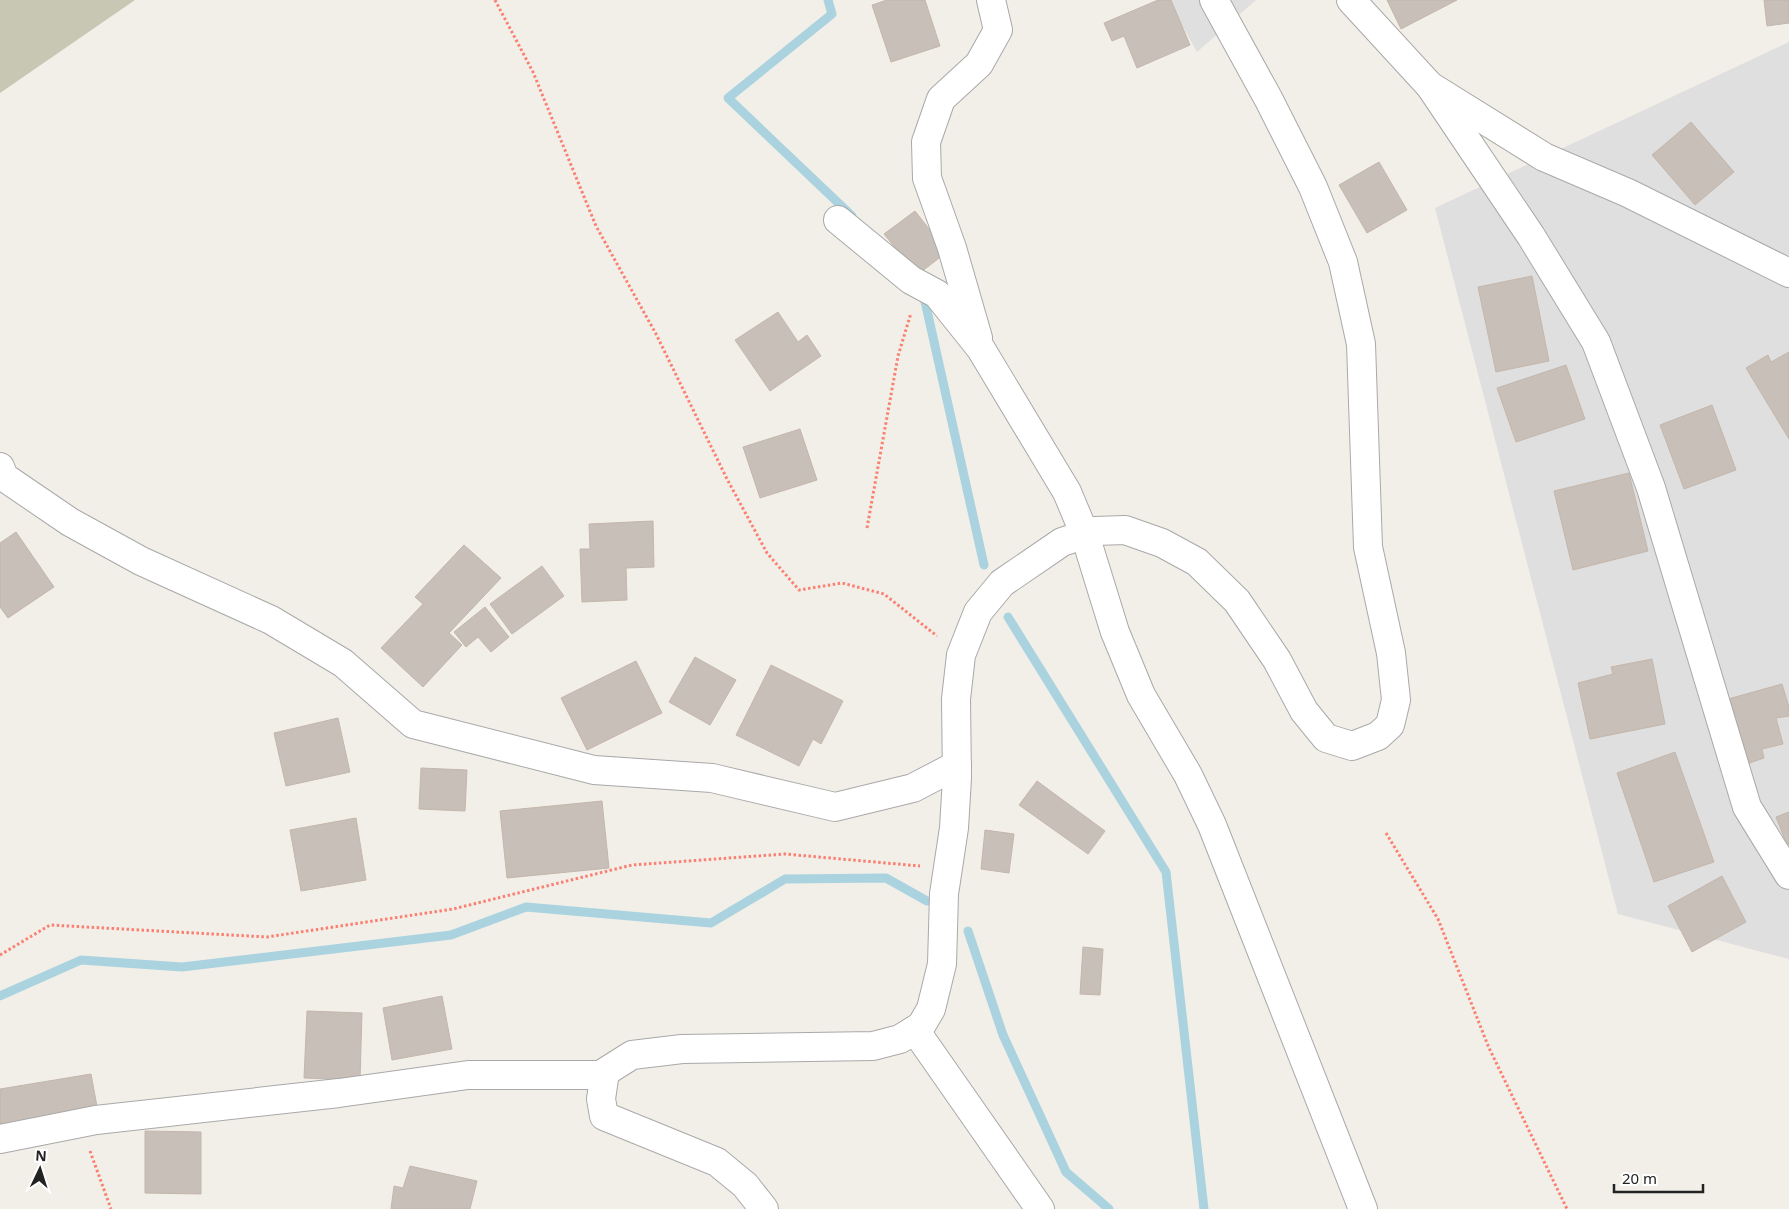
<svg xmlns="http://www.w3.org/2000/svg" width="1789" height="1209" font-family="'Noto Sans',sans-serif">
<style>
.residential{fill:#e0dfdf}
.construction{fill:#c7c7b4}
.lines{fill:none;stroke-linecap:round;stroke-linejoin:round}
.stream{stroke:#aad3df;stroke-width:9}
.building{fill:#c7bfb8;stroke:#c4b6ab}
.minor-casing{stroke:#a9a9a9;stroke-width:30}
.tertiary-casing{stroke:#a9a9a9;stroke-width:30}
.path{stroke:#fa8072;stroke-width:3;stroke-dasharray:2.5 2.5;stroke-linecap:butt}
.minor{stroke:#fff;stroke-width:28}
.tertiary{stroke:#fff;stroke-width:28}
</style>
<rect width="100%" height="100%" fill="#f2efe9"/>
<g class="residential">
<polygon points="1168,0 1256,0 1197,52"/>
<polygon points="1789,42 1789,959 1618,914 1435,208"/>
</g>
<polygon class="construction" points="0,0 135,0 0,93"/>
<g class="lines">
<g class="stream">
<polyline points="828,0 832,14 728,98 852,216"/>
<polyline points="924,297 984,565"/>
<polyline points="1008,617 1166,872 1204,1209"/>
<polyline points="968,931 1003,1035 1066,1172 1109,1209"/>
<polyline points="0,996 81,960 182,967 451,935 526,907 711,923 785,879 886,878 927,901"/>
</g>
</g>
<g class="building">
<polygon points="887,0 925,0 940,46 891,62 872,5"/>
<polygon points="1158,0 1171,0 1190,45 1137,68 1124,36 1112,41 1104,23"/>
<polygon points="1387,0 1457,0 1401,29"/>
<polygon points="1764,0 1789,0 1789,23 1767,26"/>
<polygon points="1691,122 1734,172 1695,205 1652,155"/>
<polygon points="1379,162 1407,210 1367,233 1339,185"/>
<polygon points="915,211 947,252 917,275 884,234"/>
<polygon points="1532,276 1549,361 1496,372 1478,287"/>
<polygon points="778,312 798,342 807,335 821,356 770,391 735,340"/>
<polygon points="1789,352 1789,439 1746,368 1768,355 1771,362"/>
<polygon points="1566,365 1585,419 1516,442 1497,388"/>
<polygon points="1712,405 1736,470 1684,489 1660,425"/>
<polygon points="800,429 817,480 760,498 743,447"/>
<polygon points="1629,473 1648,551 1573,570 1554,491"/>
<polygon points="653,521 654,567 626,568 627,600 582,602 580,549 590,549 589,524"/>
<polygon points="16,532 54,587 8,618 0,607 0,543"/>
<polygon points="464,545 501,578 449,633 462,645 423,687 381,648 423,604 415,597"/>
<polygon points="542,566 564,596 512,634 490,604"/>
<polygon points="485,607 509,637 491,652 478,637 466,647 454,632"/>
<polygon points="695,657 736,680 710,725 669,702"/>
<polygon points="1652,659 1665,724 1590,739 1578,683 1613,674 1611,667"/>
<polygon points="636,661 662,713 587,750 561,698"/>
<polygon points="771,665 843,701 821,744 813,739 799,766 736,735"/>
<polygon points="1782,684 1789,707 1789,716 1776,718 1783,744 1762,749 1764,758 1741,766 1721,701"/>
<polygon points="338,718 350,772 286,786 274,733"/>
<polygon points="1675,752 1714,862 1654,882 1617,773"/>
<polygon points="421,768 467,770 465,811 419,809"/>
<polygon points="1037,781 1105,831 1088,854 1019,805"/>
<polygon points="602,801 609,868 507,878 500,811"/>
<polygon points="1789,812 1789,844 1787,845 1776,817"/>
<polygon points="356,818 366,880 301,891 290,830"/>
<polygon points="985,830 1014,834 1009,873 981,869"/>
<polygon points="1722,876 1746,922 1692,952 1668,906"/>
<polygon points="1083,947 1103,949 1100,995 1080,994"/>
<polygon points="442,996 452,1049 392,1060 383,1008"/>
<polygon points="307,1011 362,1013 360,1080 304,1078"/>
<polygon points="91,1074 98,1112 0,1129 0,1089"/>
<polygon points="145,1131 201,1132 201,1194 145,1193"/>
<polygon points="410,1166 477,1181 470,1209 391,1209 394,1186 403,1188"/>
</g>
<g class="lines">
<defs>
<g id="minor">
<polyline points="1430,86 1544,157 1628,193 1789,273"/>
<polyline points="838,220 911,280 937,294 981,349 1067,492 1085,535 1115,632 1141,695 1188,775 1212,825 1363,1209"/>
<polyline points="978,338 952,248 927,178 926,142 941,99 979,64 998,30 991,0"/>
<polyline points="0,467 4,477 70,522 141,561 271,620 343,663 413,724 594,770 712,778 835,807 913,788 957,765"/>
<polyline points="915,1030 1040,1209"/>
<polyline points="0,1139 96,1120 339,1093 468,1075 605,1075"/>
</g>
<g id="tertiary">
<polyline points="1351,0 1430,86 1531,236 1596,342 1651,488 1747,807 1789,875"/>
<polyline points="764,1209 745,1185 717,1162 604,1116 601,1099 605,1072 632,1055 682,1049 873,1046 900,1039 921,1026 931,1009 942,964 944,894 954,828 957,778 956,699 961,655 978,612 1002,583 1062,542 1095,531 1125,530 1162,543 1197,562 1237,601 1277,660 1304,711 1326,738 1352,746 1378,736 1390,725 1396,700 1391,653 1368,547 1361,344 1343,262 1313,187 1269,100 1214,0"/>
</g>
</defs>
<use href="#minor" class="minor-casing"/>
<use href="#tertiary" class="tertiary-casing"/>
<g class="path">
<polyline points="495,0 533,72 596,226 656,334 727,479 767,553 799,590 842,583 884,594 937,636"/>
<polyline points="867,528 898,356 911,313"/>
<polyline points="1386,833 1438,919 1489,1048 1567,1209"/>
<polyline points="0,955 50,925 267,937 453,909 632,865 785,854 920,866"/>
<polyline points="90,1151 111,1209"/>
</g>
<use href="#minor" class="minor"/>
<use href="#tertiary" class="tertiary"/>
</g>
<g transform="translate(40 1169) rotate(4)" stroke="#ffffff" stroke-width="4" paint-order="stroke">
<path d="M0-4L9 19L0 12L-9 19Z" fill="#222222"/>
<text y="-8" font-size="14" font-weight="bold" text-anchor="middle" fill="#222222">N</text>
</g>
<path d="M1614 1184v8h89v-8" fill="none" stroke="#222222" stroke-width="2.5"/>
<text x="1622" y="1184" font-size="15" fill="#222222" stroke="#ffffff" stroke-width="4" paint-order="stroke">20 m</text>
</svg>
